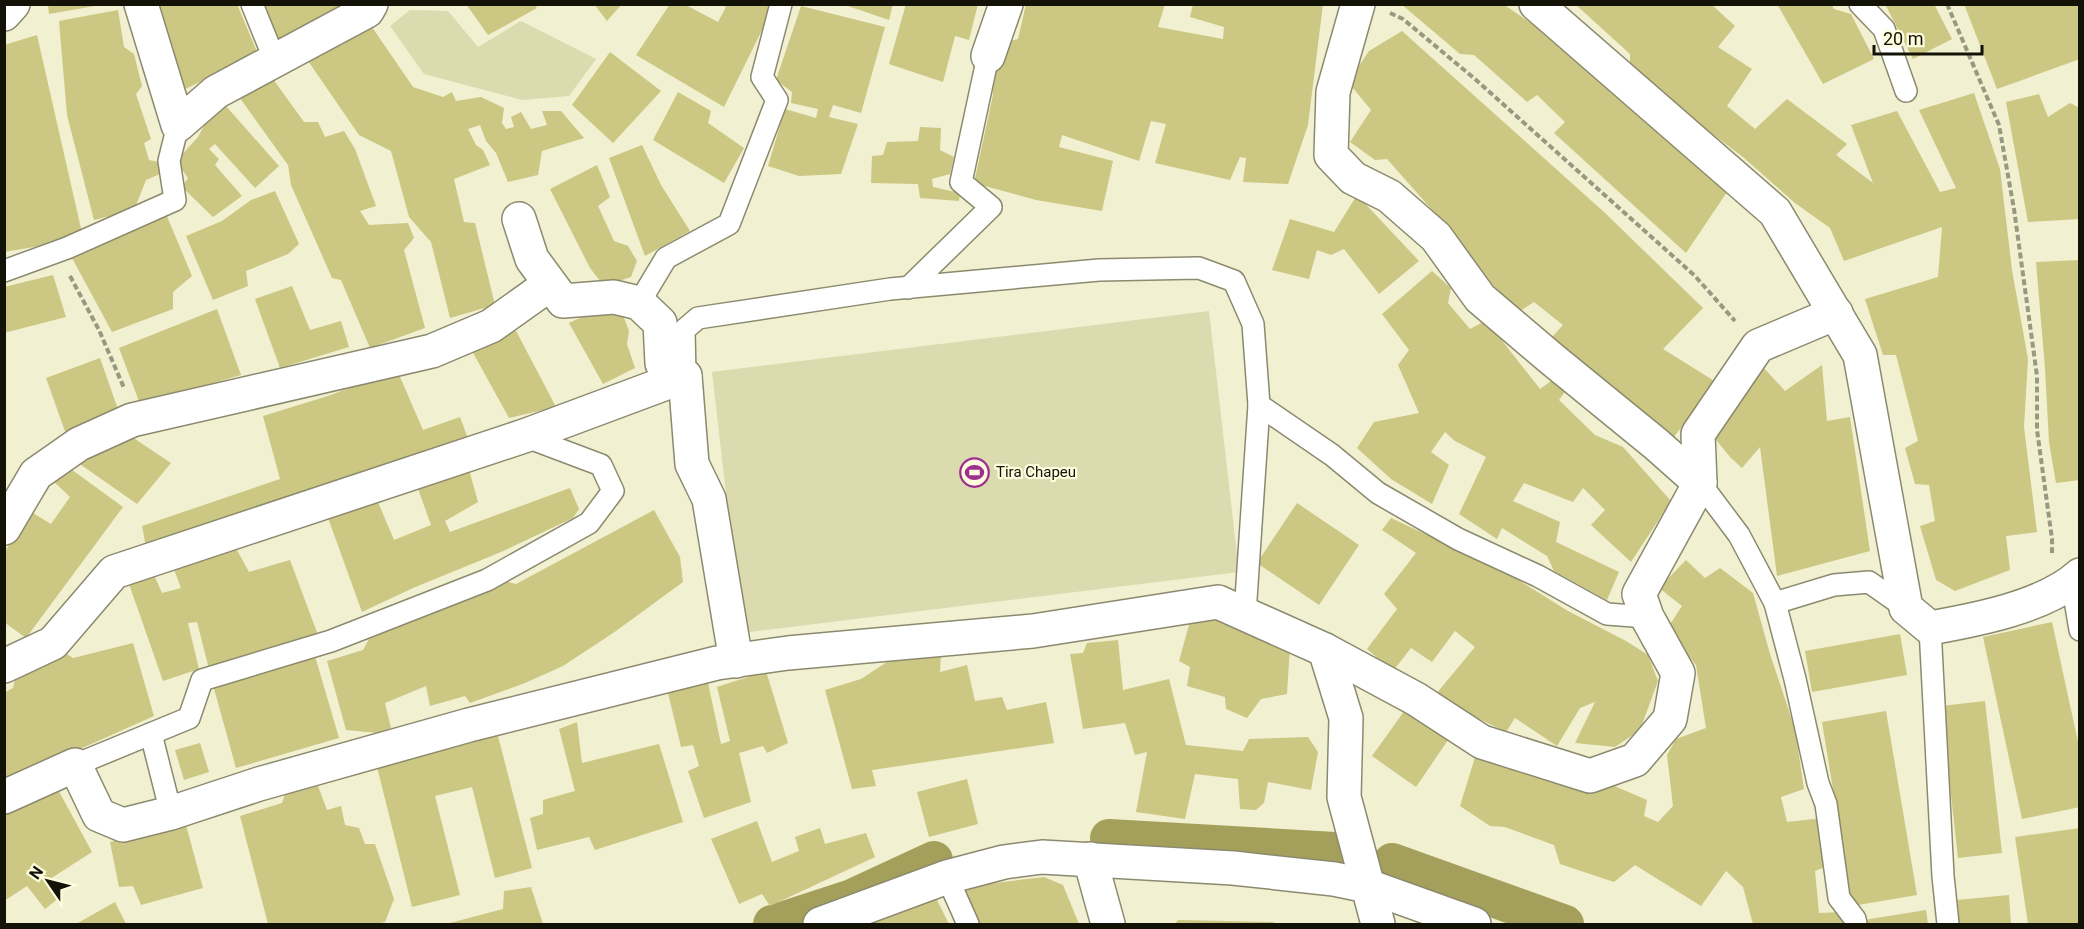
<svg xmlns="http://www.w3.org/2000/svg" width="2084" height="929" font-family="Roboto,sans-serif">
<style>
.green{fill:#dcdaaf}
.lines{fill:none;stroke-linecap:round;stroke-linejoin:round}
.canal{stroke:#a4a05c;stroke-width:38}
.building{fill:#ccc783}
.service-casing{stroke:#8c8a6e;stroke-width:24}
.minor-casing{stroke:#8c8a6e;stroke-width:36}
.path{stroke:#999881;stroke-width:4;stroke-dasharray:6 3;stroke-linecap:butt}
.service{stroke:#fff;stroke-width:21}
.minor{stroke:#fff;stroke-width:33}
.labels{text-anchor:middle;stroke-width:4.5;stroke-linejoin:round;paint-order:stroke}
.poi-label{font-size:15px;fill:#121207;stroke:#fffdde;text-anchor:start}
</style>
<rect width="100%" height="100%" fill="#f1f0d1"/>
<g class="green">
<polygon points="410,10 448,11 478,47 521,21 596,59 569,96 522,100 424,74 390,26"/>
<polygon points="1209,311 1239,572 742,633 712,372"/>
</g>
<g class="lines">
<g class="canal">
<polyline points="1109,838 1335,851"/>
<polyline points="1392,862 1565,924"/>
<polyline points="772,924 852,898 934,860"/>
</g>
</g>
<g class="building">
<polygon points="151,4 237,4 258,54 177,93"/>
<polygon points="264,4 341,4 315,35 278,45"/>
<polygon points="466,4 534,4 537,8 488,35"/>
<polygon points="594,4 622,4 607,21"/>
<polygon points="670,4 684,4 718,22 726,7 721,4 769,4 769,16 724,107 636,55"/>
<polygon points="842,4 893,4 889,20"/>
<polygon points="906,4 978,4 969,40 955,36 943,82 889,64"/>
<polygon points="1026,4 1165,4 1158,27 1223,39 1224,27 1190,17 1193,4 1323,4 1308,125 1288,184 1243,182 1246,158 1240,157 1230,180 1155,163 1166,124 1151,121 1139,161 1062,135 1059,147 1113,161 1102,211 1036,200 974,183 993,95 991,82 1006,42 1018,39"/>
<polygon points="1401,4 1503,4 1572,51 1727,192 1686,253 1554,133 1565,122 1537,95 1527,102 1474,55 1460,54"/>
<polygon points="1575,4 1711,4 1735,26 1718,47 1752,69 1727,106 1755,129 1787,99 1847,144 1836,155 1873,183 1851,125 1897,111 1940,192 1956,188 1919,110 1974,93 2000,169 2012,270 2028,359 2024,427 2037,532 2006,536 2010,570 1955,591 1936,580 1920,526 1935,521 1929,485 1915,484 1905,448 1918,441 1896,355 1883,355 1865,299 1938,277 1942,227 1844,261 1830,228 1795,203 1743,157 1682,111 1630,66 1630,54"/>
<polygon points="1777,4 1831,4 1834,9 1851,14 1874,59 1823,84"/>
<polygon points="1885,4 1934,4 1952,39 1913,59"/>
<polygon points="1964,4 2080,4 2080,59 1997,89"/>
<polygon points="48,5 94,5 95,6 49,14"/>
<polygon points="801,6 885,27 861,113 833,105 829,117 858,124 841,174 799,176 768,166 785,109 816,118 818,109 791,103 792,92 776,80"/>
<polygon points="118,10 124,47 134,54 142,86 136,94 151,139 144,143 149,160 159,162 160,174 146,180 134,210 94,220 67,115 59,21"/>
<polygon points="372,27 413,87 443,97 452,92 456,101 481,97 504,108 502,123 506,129 514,127 511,117 521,112 531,129 547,125 542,111 561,111 584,138 542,151 538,175 508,182 496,153 486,141 480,125 468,129 476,145 483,150 490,165 454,179 464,222 475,223 495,305 450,318 431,242 409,217 391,151 359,135 306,58 325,43 334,48"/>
<polygon points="1402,31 1604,212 1703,308 1663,349 1716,382 1670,442 1552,337 1563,325 1534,302 1520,311 1474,267 1449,229 1387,159 1375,160 1350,142 1371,110 1348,82 1369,51"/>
<polygon points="37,35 82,233 40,246 4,252 4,45"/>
<polygon points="610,52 661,91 613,143 572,105"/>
<polygon points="268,72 304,122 318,122 325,137 344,131 355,149 376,206 360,211 369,225 408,223 414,238 404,250 425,328 370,348 341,280 332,278 291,185 288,165 237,94"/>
<polygon points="678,92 711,111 708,123 744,148 724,183 653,140"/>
<polygon points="2039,94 2048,117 2070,103 2080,108 2080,219 2028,222 2006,102"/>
<polygon points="225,105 279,166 255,188 215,144 209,149 219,159 215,165 242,196 213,217 182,187 188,178 176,161 198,137 207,120"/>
<polygon points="920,127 941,128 940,150 954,157 950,174 932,179 933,187 960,193 959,201 920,198 918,184 871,183 872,156 883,155 887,142 918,141"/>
<polygon points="642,145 661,185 690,231 645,256 609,158"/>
<polygon points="597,165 610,197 598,206 614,241 628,246 637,261 631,277 604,286 590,268 550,189"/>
<polygon points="275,191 299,244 288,254 246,271 248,286 213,300 186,236 222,221 251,200"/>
<polygon points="1357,195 1419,261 1379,294 1344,249 1331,255 1317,250 1309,279 1272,270 1290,219 1334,232"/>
<polygon points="166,214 192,276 173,292 173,309 112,332 72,258"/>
<polygon points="2080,260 2080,480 2056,483 2049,442 2045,368 2036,262"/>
<polygon points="1432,271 1451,288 1448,303 1470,329 1483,322 1500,338 1540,389 1554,379 1567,389 1559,400 1595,435 1623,447 1671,501 1631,562 1591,525 1605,510 1583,488 1573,502 1524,483 1513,501 1560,522 1556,542 1619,572 1607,600 1554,571 1547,556 1502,528 1497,539 1459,514 1486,457 1455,441 1445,432 1431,452 1449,465 1432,504 1391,479 1357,448 1374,422 1419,413 1398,365 1409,350 1382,314"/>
<polygon points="53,275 66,317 4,333 4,287"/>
<polygon points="292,286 310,330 341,321 349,347 280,368 255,299"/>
<polygon points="601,308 622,313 629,331 627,344 635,368 603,384 569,323"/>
<polygon points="217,309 241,375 140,404 119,348"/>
<polygon points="514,327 556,407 509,418 471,349"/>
<polygon points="100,358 121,418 67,437 46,378"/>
<polygon points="1822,365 1827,421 1850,417 1870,551 1777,576 1760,447 1742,468 1730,457 1713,436 1763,367 1785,391"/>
<polygon points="397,370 423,430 460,417 469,441 147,552 142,526 280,479 263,416 328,396"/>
<polygon points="129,435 171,463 137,504 77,462"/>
<polygon points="468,466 478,502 445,521 450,532 570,488 579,509 573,518 501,552 413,588 362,612 327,515 375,495 394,540 431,525 417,486"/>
<polygon points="68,467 123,507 26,638 4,622 4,552 33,513 51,524 70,497 48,476"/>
<polygon points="1297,503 1359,545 1319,605 1257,563"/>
<polygon points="654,510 680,557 683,582 616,631 563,666 525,683 470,703 465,696 430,706 426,686 385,703 391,728 378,733 346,730 327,661 363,650 369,639 413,621 508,582 516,584"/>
<polygon points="1391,518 1504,571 1568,611 1626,641 1648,655 1658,681 1640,730 1615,747 1575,743 1595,702 1580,708 1557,746 1515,718 1506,732 1463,711 1436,694 1475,647 1455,631 1432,662 1411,648 1393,671 1367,649 1397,609 1384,594 1416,553 1382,530"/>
<polygon points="232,541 249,572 290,560 318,635 209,669 197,622 188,623 199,669 163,681 129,584 154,575 162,593 181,588 172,564"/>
<polygon points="1686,560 1705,578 1720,568 1753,593 1770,654 1795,729 1804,789 1781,797 1787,822 1823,818 1832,864 1815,871 1819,913 1843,912 1844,924 1753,924 1743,887 1726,871 1701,906 1635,865 1614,882 1560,864 1554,845 1505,827 1490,826 1460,806 1476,754 1612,785 1647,800 1644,816 1658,822 1673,806 1667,755 1676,739 1706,728 1696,665 1667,629 1682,606 1659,588"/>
<polygon points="1218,609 1290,645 1287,694 1261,699 1247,718 1226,709 1225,697 1187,686 1190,667 1179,661 1192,614"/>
<polygon points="2052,622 2080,751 2080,807 2022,819 1983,637"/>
<polygon points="1900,634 1907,675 1812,692 1805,651"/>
<polygon points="1118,640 1123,690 1169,679 1186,745 1243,751 1249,739 1308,737 1318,752 1311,790 1268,782 1264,803 1256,810 1240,809 1238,779 1195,774 1185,819 1136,812 1147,752 1135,755 1125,723 1083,729 1070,654 1083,653 1087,643"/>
<polygon points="133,643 154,716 4,783 4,693 13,688 16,675 65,653 73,658"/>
<polygon points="941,654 940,672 967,665 975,701 1002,697 1007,710 1046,702 1054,743 872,770 876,786 852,789 825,690 861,679 893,658"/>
<polygon points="315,656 339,738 236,768 213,685"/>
<polygon points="766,671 788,743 767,753 763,746 739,753 751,802 704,818 688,771 699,766 693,745 681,747 668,693 677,686 707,678 721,744 730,741 717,687"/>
<polygon points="1985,701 2002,853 1958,858 1941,706"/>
<polygon points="1405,710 1448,740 1416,787 1372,756"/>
<polygon points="1886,711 1917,895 1852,906 1822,722"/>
<polygon points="577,722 582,763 659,744 683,822 595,850 589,837 537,850 530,818 543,814 543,800 575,791 559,729"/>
<polygon points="497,732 532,868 495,878 472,787 435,796 460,895 412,907 376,763"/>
<polygon points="200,743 209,772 184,780 175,750"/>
<polygon points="967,779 978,824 929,837 917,792"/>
<polygon points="56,786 92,852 50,879 60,897 45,909 27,886 4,901 4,814"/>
<polygon points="318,786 327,810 341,806 345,825 359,828 365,844 375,844 394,899 385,922 376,924 328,924 325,923 319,924 268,924 240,816 282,803 285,794"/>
<polygon points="757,821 772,862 799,851 795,837 820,828 825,844 866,833 875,857 770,906 762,894 739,904 711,839"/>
<polygon points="186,825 203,888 141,905 133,886 119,887 110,842"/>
<polygon points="2080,828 2080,924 2028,924 2015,837"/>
<polygon points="1044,877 1063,885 1079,924 978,924 961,887"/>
<polygon points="930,886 949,924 852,924"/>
<polygon points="531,887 543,924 446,924 503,909 504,891"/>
<polygon points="2009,895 2011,924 1959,924 1957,900"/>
<polygon points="115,902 126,924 76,924"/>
<polygon points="1926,910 1928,924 1865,924 1864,920"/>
<polygon points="1178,920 1274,922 1273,924 1175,924"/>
</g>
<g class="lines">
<defs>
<g id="service">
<polyline points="252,4 275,61"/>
<polyline points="1860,4 1884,29 1906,91"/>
<polyline points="4,271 67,248 175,200 169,161 178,125"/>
<polyline points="908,288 991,207 961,182 988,56"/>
<polyline points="639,303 666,258 729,224 777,100 762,77 781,4"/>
<polyline points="685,376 684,330 698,318 890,289 1099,270 1199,268 1234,281 1253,324 1259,405 1245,614"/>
<polyline points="1259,405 1332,455 1378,493 1458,539 1538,576 1607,614 1647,617"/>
<polyline points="1700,483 1739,535 1775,603 1834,585 1869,582 1906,608"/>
<polyline points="2072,582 2080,630"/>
<polyline points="1775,603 1795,679 1818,783 1826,804 1839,898 1855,919 1856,924"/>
<polyline points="1930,628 1943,876 1948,924"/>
<polyline points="151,734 171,813"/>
<polyline points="75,765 189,718 202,680 331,641 487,580 589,523 613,491 601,465 524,436"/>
<polyline points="947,877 968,924"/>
</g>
<g id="minor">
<polyline points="141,4 178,125 216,92 367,11 371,4"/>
<polyline points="1358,4 1333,92 1331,155 1353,178 1389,196 1436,237 1480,298 1553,360 1656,444 1700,483"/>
<path d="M1536 4 1775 212 1860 355 1906 608 1930 628C1975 620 2045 607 2080 575"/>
<polyline points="4,14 13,4"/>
<polyline points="988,56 1006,4"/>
<polyline points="519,219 532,259 563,301 614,297 639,303 660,323 662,363 685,376 692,464 709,499 736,661"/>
<polyline points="4,528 36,474 79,444 132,420 432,351 491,326 550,284"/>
<polyline points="1325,650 1346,718 1344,797 1378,924"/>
<polyline points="4,666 53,643 114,572 524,436 685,376"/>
<polyline points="4,797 75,765 99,815 123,825 171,813 259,784 469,725 717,663 788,653 1033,631 1218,602 1325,650 1416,699 1482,742 1590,776 1635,760 1670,719 1678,673 1647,617 1639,594 1700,483 1698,434 1758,346 1836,313"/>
<polyline points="1090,859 1108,924"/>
<polyline points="820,924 947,877 1004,862 1042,857 1233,868 1334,879 1368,886 1474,924"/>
</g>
</defs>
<use href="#service" class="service-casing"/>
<use href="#minor" class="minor-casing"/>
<g class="path">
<polyline points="1947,4 1999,125 2014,209 2037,376 2037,430 2052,539 2052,553"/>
<polyline points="1390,13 1403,19 1475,79 1695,276 1735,321"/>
<polyline points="70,276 99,330 124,388"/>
</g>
<use href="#service" class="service"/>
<use href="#minor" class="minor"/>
</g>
<defs>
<symbol id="stadium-ring" viewBox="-11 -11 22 22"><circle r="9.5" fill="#fffdde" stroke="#9e2f8e" stroke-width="1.5"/><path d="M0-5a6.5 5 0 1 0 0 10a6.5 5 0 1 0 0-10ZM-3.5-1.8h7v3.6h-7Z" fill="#9e2f8e"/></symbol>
</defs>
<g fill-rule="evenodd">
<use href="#stadium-ring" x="958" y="456" width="33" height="33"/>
</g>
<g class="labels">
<g class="poi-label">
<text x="996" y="477">Tira Chapeu</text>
</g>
</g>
<rect width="2084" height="929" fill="none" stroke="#121207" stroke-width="12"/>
<g transform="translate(48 881) rotate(305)" stroke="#fffdde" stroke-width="4.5" paint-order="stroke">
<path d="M0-4.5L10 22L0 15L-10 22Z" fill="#121207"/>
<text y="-9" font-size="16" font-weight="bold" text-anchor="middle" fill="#121207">N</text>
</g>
<path d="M1874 45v9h108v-9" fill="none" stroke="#121207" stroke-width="3"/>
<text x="1883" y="45" font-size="18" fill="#121207" stroke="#fffdde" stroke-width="4.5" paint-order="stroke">20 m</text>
</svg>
